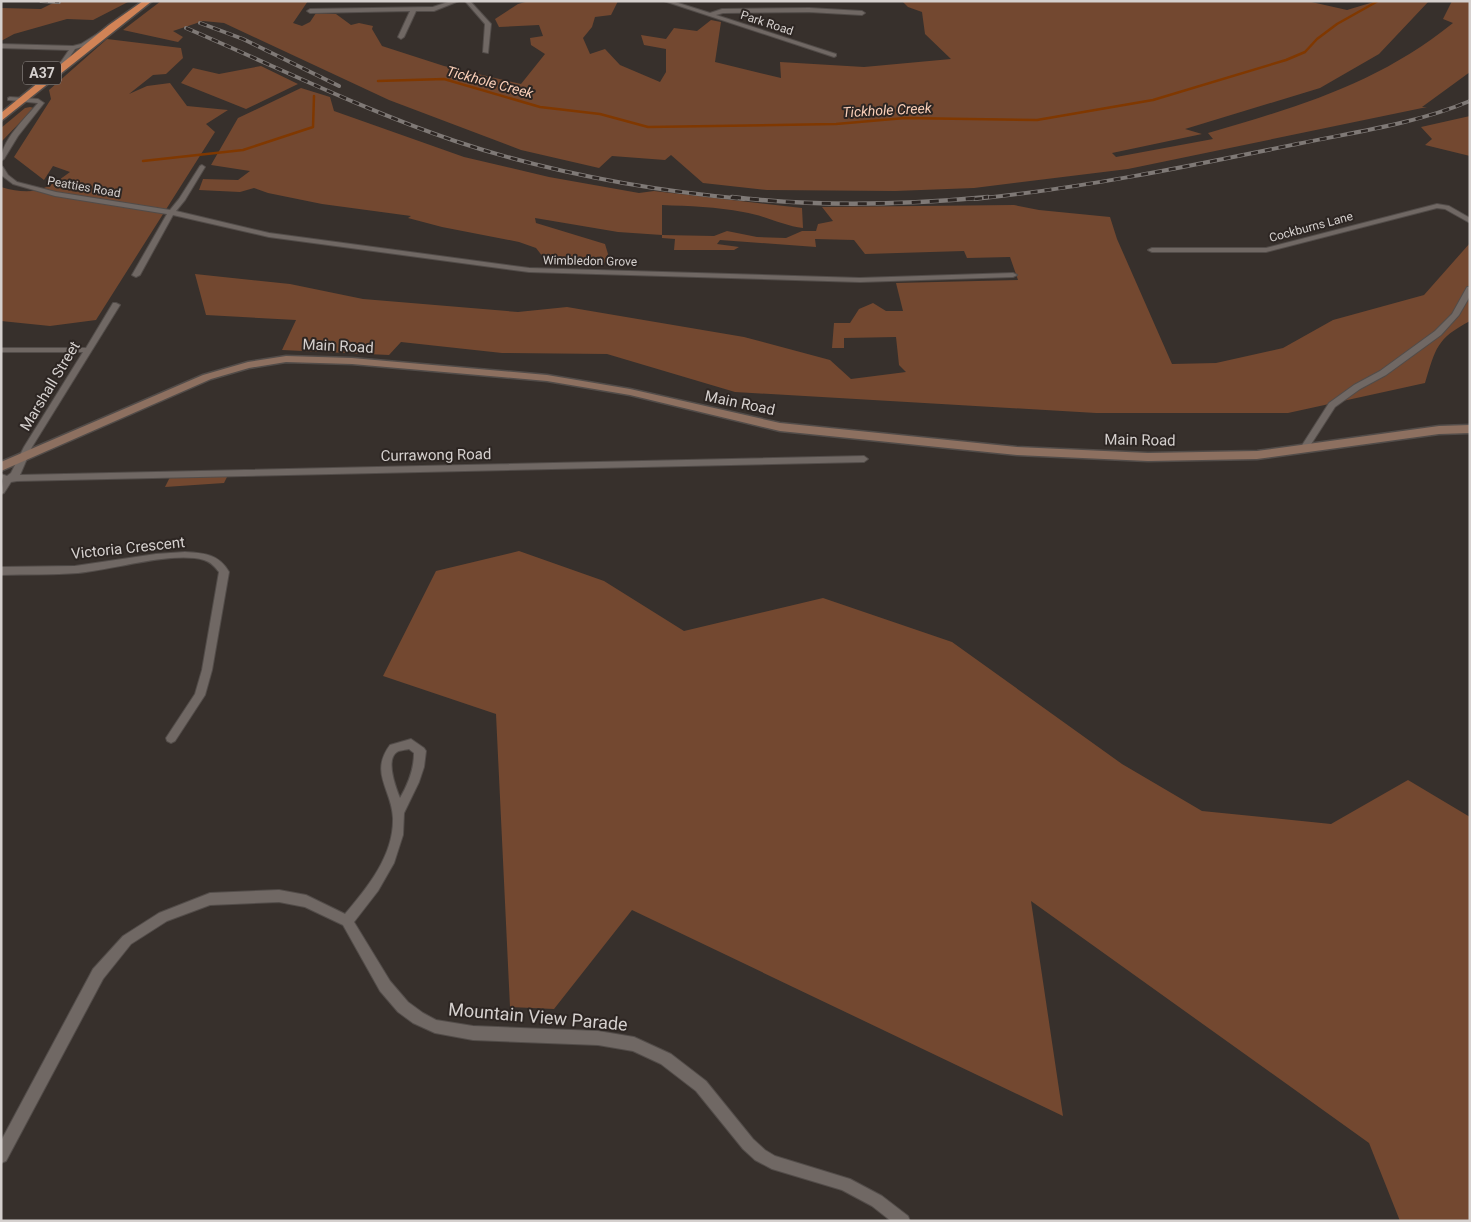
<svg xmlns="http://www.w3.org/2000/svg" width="1471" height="1222" font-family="Roboto,sans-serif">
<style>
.green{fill:#734830}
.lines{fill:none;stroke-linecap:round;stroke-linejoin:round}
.stream{stroke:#803800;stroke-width:2.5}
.street-casing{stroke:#524c49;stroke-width:2}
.secondary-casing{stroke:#524c49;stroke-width:3}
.highway-casing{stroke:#524c49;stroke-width:3}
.street{fill:#706864;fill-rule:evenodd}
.secondary{fill:#8d7060;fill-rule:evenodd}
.highway{fill:#d18356;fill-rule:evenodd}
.rail-far1-casing{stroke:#7f7976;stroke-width:4}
.rail-casing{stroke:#7f7976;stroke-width:4.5}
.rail-far1{stroke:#2d2623;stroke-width:2.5;stroke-dasharray:7;stroke-linecap:butt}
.rail{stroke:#2d2623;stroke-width:3;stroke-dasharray:9;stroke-linecap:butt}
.labels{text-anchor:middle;stroke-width:4;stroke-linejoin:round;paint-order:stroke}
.far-street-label{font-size:12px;fill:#d5d0ce;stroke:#2d2623}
.shield{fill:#2d2623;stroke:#a39d9b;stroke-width:1}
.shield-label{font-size:14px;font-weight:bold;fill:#d5d0ce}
.far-water-label{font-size:14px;font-style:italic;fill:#fbd0b9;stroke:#2d2623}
.street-label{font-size:15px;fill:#d5d0ce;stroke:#2d2623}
.near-street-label{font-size:18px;fill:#d5d0ce;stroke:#2d2623}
</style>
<rect width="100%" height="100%" fill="#37302c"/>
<g class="green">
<polygon points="57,1 125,1 128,2 93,20 67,19 14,34 1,41 1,8 41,9"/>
<path d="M161 1H308L293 23 302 26 310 22 316 13 336 14 351 25 359 23 373 26 372 29 382 46 444 66 521 84 545 54 531 45 530 38 543 36 539 25 499 27 495 19 518 4 529 1H618L611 15 595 17 592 27 583 38 590 54 605 49 620 65 660 82 666 72V49L644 45 641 35 666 39 674 28 697 31 711 20 721 22 715 62 781 78 780 62 864 67 951 59 925 34 922 12 908 7 902 1H1307L1347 10 1377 1H1429L1379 54 1320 88 1185 129 1202 134 1112 153 1116 157 1213 139 1208 133C1298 107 1379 83 1453 23L1443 19 1452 1H1470V72L1422 107H1427L1128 169 974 188 895 191 767 190 703 183 671 155 665 160 612 156 599 168 521 150 389 100 224 23 203 21 173 31 183 37 178 42 123 30Z"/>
<path d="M107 39 181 48 183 58 166 74 153 75 129 94 147 86 170 83 187 106 228 110 206 124 215 132 96 320 50 326 1 321V187C32 196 45 191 70 172L53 166 44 180 14 157 51 99 49 90Z"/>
<polygon points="261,66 298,84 246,109 181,83 193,68 219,74"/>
<path d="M301 88 330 97 334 111 464 157 549 177 639 193 654 191 802 208 803 228C783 226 764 215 743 212 717 207 689 206 662 205V235L714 236 727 231 757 237 786 238 802 231H816L818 224 833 221 822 207 1014 205 1039 210 1110 217 1117 239 1172 364 1216 363 1283 348 1333 320 1424 295 1470 243V321C1436 339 1436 348 1425 383L1288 413H1096L735 392 607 354 502 353 401 342 389 355 282 350 296 320 206 315 195 274 290 284 363 299 518 312 567 307 744 337 830 360 851 379 906 372 899 365 896 337 844 338V348H832L834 323H850L859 309 873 303 886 311H903L896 283 1018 280 1010 257 967 258 964 251 865 254 854 240 815 239 816 247 720 240 717 244 739 247 734 250H674L675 239 662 238V235L618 232 535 218 536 223 605 244 608 254 604 264 547 262 536 248 519 242 442 227 408 218 411 216 322 204 268 193 254 188 240 192 199 190 203 179 238 180 250 171 211 165 238 118Z"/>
<polygon points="30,107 34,108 1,142 1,128 25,108"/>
<polygon points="1470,116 1470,156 1425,145 1432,139 1421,127"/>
<polygon points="228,475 224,483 165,487 170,477"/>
<polygon points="519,551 604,581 684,631 823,598 952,642 1122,764 1202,811 1331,824 1408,780 1470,817 1470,1221 1400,1221 1369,1143 1031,901 1063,1116 632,910 554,1009 510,1007 496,714 383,676 436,571"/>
</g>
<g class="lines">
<g class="stream">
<polyline points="378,81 444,79 540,107 600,114 648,127 836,124 905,118 1037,120 1153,100 1286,60 1305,52 1317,39 1337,24 1378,1"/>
<polyline points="143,161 243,150 313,127 314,96"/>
</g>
<defs>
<g id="street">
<polygon points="451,1 459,1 434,11 416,11 404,37 401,39 398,37 410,11 310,13 307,11 310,9 433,7"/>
<polygon points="465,1 470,1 491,24 488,53 483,52 485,24"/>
<polygon points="664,1 672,1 710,13 722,9 809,8 862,11 865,13 862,15 809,12 723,13 716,15 836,54 836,56 834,57"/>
<polygon points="108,27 111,29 110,30 85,46 75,49 59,73 57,74 54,72 69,50 1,48 1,44 73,46 81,44"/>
<path d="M10 97 38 99 44 103 18 136 4 159 1 161C1 140 25 119 38 103L8 100V98Z"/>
<polygon points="202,165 205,167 185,200 176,211 269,233 529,268 860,278 1013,273 1017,275 1013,277 860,282 529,272 269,237 173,215 140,275 136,277 132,275 167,214 55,196 13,184 1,175 1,166 3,167 8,175 17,182 56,192 170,210 179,199 200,166"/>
<polygon points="1437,204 1449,206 1470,218 1470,223 1445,209 1437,208 1266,252 1152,252 1148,250 1152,248 1266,248"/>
<polygon points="1467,287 1470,287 1470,296 1459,315 1441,335 1386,375 1360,389 1335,407 1306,452 1300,452 1299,450 1329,403 1354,385 1380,371 1435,331 1452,314"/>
<polygon points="113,303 116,303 120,305 32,447 20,475 864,456 868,459 864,462 17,481 11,482 4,493 1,494 3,481 1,474 7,476 11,473 24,447 83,352 1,352 1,348 86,348"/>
<path d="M185 552C204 553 219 554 229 572L212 670 205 695 175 741 171 743 167 741 166 738 195 694 202 670 219 572C215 567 211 562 204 560 172 551 113 570 78 573 53 575 27 574 1 575V567L75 566 156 554Z"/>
<path d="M411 739 424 748 426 751 424 767 419 782 404 813 403 835 394 863 378 891 354 922 390 981 408 1002 423 1013 436 1020 473 1026 598 1031 634 1037 671 1054 706 1081 753 1139 765 1150 775 1156 850 1179 882 1196 908 1216 910 1221H891L872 1206 842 1190 772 1169 755 1160 743 1149 696 1091 661 1064 633 1051 598 1045 473 1040 435 1033 413 1023 398 1012 380 991 343 925 305 907 279 902 210 905 167 921 131 944 103 979 6 1161 1 1163V1141L93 969 123 936 159 913 210 893 279 890 306 895 345 914C368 887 394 855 393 818 392 790 369 773 390 745ZM409 749 414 753C414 770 408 784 400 798 396 788 385 760 397 752 400 750 406 750 409 749Z"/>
</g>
<polygon id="secondary" points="286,356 352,358 547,375 630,389 780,423 1017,447 1148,453 1257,451 1439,426 1470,425 1470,433 1439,434 1257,459 1148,461 1017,455 780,431 630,395 547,381 352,364 286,362 249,368 211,379 1,471 1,462 203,375 248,362"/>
<polygon id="highway" points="143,1 152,1 1,121 1,113 109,25"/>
</defs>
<use href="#street" class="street-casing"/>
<use href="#secondary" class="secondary-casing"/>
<use href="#highway" class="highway-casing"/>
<use href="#street" class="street"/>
<use href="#secondary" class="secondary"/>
<use href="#highway" class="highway"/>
<defs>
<g id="rail-far1">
<polyline points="41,1 59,2"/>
<polyline points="200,23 243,39 339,86"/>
<path d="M186 28C275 66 363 110 455 141 548 172 646 190 744 199"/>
<path d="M975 199C1084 188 1190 166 1297 144 1355 132 1415 124 1470 101"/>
</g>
<path id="rail" d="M732 197C816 207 904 205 988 197"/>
</defs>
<use href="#rail-far1" class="rail-far1-casing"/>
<use href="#rail" class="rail-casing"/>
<use href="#rail-far1" class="rail-far1"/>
<use href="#rail" class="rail"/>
</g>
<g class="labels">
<g class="far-street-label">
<text transform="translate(767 23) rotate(18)" y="4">Park Road</text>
<text transform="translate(84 187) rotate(10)" y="4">Peatties Road</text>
<text transform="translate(1311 227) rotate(-15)" y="4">Cockburns Lane</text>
<text transform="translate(590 261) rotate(1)" y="4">Wimbledon Grove</text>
</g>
<rect class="shield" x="23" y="61.5" width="38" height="23" rx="4"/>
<g class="shield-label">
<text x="42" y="78">A37</text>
</g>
<g class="far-water-label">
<text transform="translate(490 82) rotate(15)" y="5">Tickhole Creek</text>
<text transform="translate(887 110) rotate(-3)" y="5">Tickhole Creek</text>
</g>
<g class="street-label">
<text transform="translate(338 346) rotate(3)" y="5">Main Road</text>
<text transform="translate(50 386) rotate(-59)" y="5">Marshall Street</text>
<text transform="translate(740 403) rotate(12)" y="5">Main Road</text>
<text transform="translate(1140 440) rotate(1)" y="5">Main Road</text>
<text transform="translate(436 455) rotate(-1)" y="5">Currawong Road</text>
<text transform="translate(128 548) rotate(-6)" y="5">Victoria Crescent</text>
</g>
<g class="near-street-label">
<text transform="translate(538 1017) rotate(5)" y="6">Mountain View Parade</text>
</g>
</g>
<rect width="1471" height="1222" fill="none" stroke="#d5d0ce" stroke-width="5"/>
</svg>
